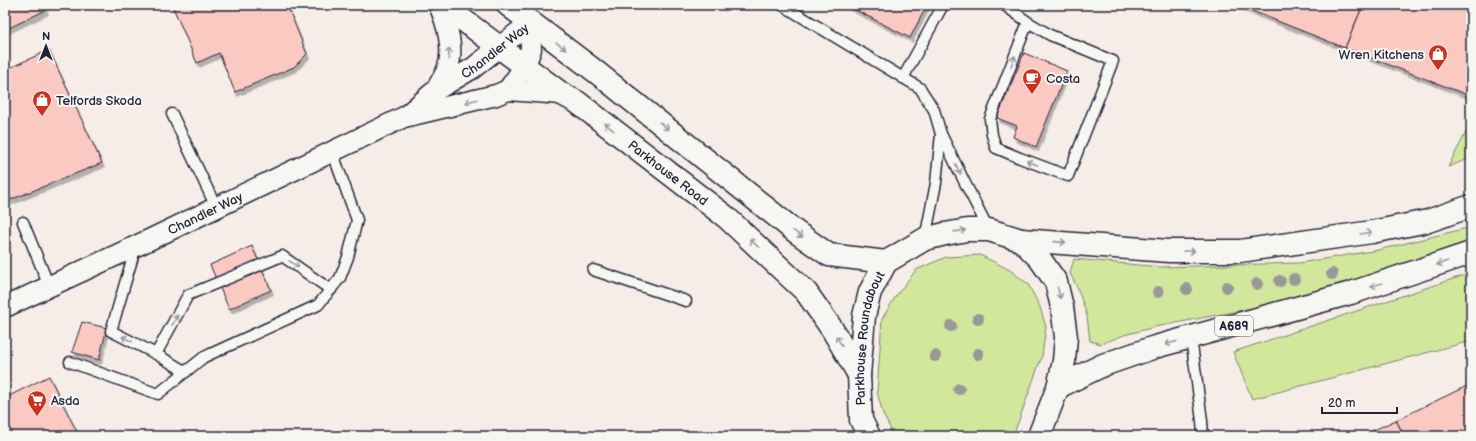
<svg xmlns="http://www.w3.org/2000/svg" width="1476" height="441" font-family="'Balsamiq Sans',sans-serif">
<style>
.green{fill:#d0e79c;stroke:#79846c}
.building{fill:#f9c9c2;stroke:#22223b;filter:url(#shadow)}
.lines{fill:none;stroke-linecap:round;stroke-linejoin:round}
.lane-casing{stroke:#22223b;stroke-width:13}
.street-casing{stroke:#22223b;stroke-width:23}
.secondary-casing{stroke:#22223b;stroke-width:25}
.highway-casing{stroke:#22223b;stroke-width:25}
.lane{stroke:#f6f6f2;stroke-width:10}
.street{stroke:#f6f6f2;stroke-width:20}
.secondary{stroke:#f6f6f2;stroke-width:22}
.highway{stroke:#f6f6f2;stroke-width:22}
.tree{fill:#9a9896}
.oneway{stroke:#9797a0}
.labels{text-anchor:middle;stroke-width:4;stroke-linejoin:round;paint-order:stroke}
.shield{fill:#f6f6f2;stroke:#626272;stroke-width:1}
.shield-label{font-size:12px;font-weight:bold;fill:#22223b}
.street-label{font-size:13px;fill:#22223b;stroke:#f6f6f2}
.poi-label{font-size:13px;fill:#22223b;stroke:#f6f6f2;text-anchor:start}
</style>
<defs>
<filter id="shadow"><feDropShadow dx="2.5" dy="4.5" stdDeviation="0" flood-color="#0004"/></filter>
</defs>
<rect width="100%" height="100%" fill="#f7ede8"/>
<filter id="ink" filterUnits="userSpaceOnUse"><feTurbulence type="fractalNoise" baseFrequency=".025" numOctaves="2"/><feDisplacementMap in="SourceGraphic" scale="8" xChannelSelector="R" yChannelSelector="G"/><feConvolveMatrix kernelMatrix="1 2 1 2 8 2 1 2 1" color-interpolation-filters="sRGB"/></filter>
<g filter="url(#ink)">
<g class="green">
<polygon points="1471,123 1471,158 1448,167"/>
<polygon points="1471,227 1471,240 1368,276 1248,309 1155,327 1124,335 1101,344 1090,341 1087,316 1079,292 1070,273 1074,259 1161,267 1299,263 1378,250"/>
<polygon points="980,255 1010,270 1028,284 1040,307 1046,327 1042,356 1015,431 1010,436 894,436 883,414 877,392 882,319 896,296 916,270 946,257"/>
<polygon points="1471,273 1471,341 1252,399 1233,352"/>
</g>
<g class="building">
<polygon points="5,5 44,5 46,10 5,30"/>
<polygon points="172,5 287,5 307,54 294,67 235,92 219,53 197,63"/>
<polygon points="846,5 927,5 910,38"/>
<polygon points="1237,5 1363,5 1345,48"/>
<polygon points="1363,5 1471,5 1470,96 1345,48"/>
<polygon points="49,50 102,163 5,202 5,70"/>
<polygon points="1024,53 1067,71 1036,147 1013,137 1017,126 997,118"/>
<polygon points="252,246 271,290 229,309 210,265"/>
<polygon points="82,322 107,328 99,360 72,352"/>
<polygon points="49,376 79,436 5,436 5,398"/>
<polygon points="1471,384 1471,436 1404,436 1396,420"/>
<polygon points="1396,420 1404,436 1361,436"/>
</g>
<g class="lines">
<defs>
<g id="lane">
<polyline points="782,5 920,88 934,110 941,134 936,183 925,239"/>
<polyline points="1004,5 1028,22 1050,35 1113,61 1068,176 1020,158 996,148 992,135 990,119 1028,22"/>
<polyline points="903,78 943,5"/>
<polyline points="172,114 216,207"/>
<polyline points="941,134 965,183 989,230"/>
<polyline points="23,222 49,286"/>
<polyline points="136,246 111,331 156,354 186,372"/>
<polyline points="593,270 686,301"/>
<polyline points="1191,337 1202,421 1203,436"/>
<polyline points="156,354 188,295 282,256 331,290"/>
<polyline points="70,362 158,394 204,357 318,305 340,278 348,257 357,220 332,151"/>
</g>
<g id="street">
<path d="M436 90C439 84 444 77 447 70 455 51 447 23 439 5"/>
<polyline points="508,90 525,66 531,49 530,23"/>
<path id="s1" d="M407 115 436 90 473 68 530 23"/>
<path id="s2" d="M5 307 151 239 404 117 496 95 508 90 562 94"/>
</g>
<g id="secondary">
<path id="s3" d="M443 5 562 94 577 102 726 217 806 292 832 329 859 375"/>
<polyline points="508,5 595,71 796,232 829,255 886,262"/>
</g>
<g id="highway">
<polyline points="1021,240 1169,251 1240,251 1372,232 1428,221 1471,206"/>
<polyline points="1058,387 1103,365 1155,347 1351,293 1471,253"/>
<path id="s4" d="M869 436 861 420 859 375 864 316 870 292 886 262 925 239 945 234 967 230H989L1021 240 1040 259 1056 282 1062 307 1066 337 1064 361 1058 387 1039 436"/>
</g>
</defs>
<use href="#lane" class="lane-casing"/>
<use href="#street" class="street-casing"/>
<use href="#secondary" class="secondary-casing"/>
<use href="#highway" class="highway-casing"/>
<use href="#lane" class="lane"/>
<use href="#street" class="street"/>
<use href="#secondary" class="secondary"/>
<use href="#highway" class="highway"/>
</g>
<g class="tree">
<circle cx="1332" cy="274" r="6"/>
<circle cx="1294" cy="279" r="6"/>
<circle cx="1280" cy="281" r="6"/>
<circle cx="1257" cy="284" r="6"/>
<circle cx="1227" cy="287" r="6"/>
<circle cx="1187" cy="289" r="6"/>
<circle cx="1158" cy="292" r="6"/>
<circle cx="978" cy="319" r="6"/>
<circle cx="951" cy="326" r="6"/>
<circle cx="978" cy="354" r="6"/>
<circle cx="935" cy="356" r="6"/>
<circle cx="959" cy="389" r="6"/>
</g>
<defs><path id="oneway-shaft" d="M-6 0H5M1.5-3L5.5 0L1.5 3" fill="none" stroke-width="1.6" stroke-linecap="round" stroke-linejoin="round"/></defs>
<g class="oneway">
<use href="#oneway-shaft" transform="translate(561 46) rotate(37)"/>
<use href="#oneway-shaft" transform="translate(449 54) rotate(-88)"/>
<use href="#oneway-shaft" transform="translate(1013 61) rotate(-69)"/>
<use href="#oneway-shaft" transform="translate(471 101) rotate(166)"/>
<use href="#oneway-shaft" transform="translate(664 126) rotate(39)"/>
<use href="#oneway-shaft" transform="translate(609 127) rotate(-142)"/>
<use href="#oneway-shaft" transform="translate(1032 163) rotate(-159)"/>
<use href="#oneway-shaft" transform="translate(958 169) rotate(65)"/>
<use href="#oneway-shaft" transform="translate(960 231) rotate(-8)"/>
<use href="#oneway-shaft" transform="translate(1366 233) rotate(-9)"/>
<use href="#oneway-shaft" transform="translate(798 234) rotate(35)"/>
<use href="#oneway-shaft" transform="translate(1060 242) rotate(4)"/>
<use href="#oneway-shaft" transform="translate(754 243) rotate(-137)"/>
<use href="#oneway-shaft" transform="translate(1189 251)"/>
<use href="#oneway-shaft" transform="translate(1442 263) rotate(161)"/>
<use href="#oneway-shaft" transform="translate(294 264) rotate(35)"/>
<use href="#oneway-shaft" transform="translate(1376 285) rotate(162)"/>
<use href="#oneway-shaft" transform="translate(1059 293) rotate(75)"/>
<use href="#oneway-shaft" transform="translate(175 320) rotate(-61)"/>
<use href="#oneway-shaft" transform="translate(127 339) rotate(-153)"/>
<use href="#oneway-shaft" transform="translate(839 341) rotate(-120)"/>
<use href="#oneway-shaft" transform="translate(1171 343) rotate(165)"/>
</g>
</g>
<defs>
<symbol id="shop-pin" viewBox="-11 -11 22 30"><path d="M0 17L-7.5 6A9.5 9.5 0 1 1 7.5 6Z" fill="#c8321e" stroke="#f6f6f2"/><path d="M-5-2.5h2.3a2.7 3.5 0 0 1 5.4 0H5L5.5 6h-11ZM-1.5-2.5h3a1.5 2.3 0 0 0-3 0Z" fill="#fff"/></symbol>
<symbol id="cafe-pin" viewBox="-11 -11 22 30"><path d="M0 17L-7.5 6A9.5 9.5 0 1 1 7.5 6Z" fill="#c8321e" stroke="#f6f6f2"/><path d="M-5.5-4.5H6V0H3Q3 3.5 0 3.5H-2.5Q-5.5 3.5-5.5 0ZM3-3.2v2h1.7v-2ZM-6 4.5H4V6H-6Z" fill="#fff"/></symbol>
<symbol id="supermarket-pin" viewBox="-11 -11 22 30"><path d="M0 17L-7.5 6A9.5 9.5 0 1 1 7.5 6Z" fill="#c8321e" stroke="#f6f6f2"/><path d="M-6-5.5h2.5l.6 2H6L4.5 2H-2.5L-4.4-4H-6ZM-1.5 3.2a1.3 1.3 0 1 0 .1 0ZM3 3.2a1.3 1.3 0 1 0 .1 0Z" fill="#fff"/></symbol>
</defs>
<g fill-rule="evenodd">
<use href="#shop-pin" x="1427" y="43" width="22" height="30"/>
<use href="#cafe-pin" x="1021" y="67" width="22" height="30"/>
<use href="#shop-pin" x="31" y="89" width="22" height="30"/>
<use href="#supermarket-pin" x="26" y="389" width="22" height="30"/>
</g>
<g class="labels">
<rect class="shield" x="1215" y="316" width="38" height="20" rx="3"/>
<g class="shield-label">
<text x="1234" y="330">A689</text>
</g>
<g class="street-label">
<text dy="5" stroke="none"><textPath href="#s1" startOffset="109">Chandler Way</textPath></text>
<text dy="5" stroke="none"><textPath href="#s3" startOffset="281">Parkhouse Road</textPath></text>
<text dy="5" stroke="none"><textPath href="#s2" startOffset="221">Chandler Way</textPath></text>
<text dy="5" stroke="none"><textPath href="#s4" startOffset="101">Parkhouse Roundabout</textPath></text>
</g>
<g class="poi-label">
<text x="1424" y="59" text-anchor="end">Wren Kitchens</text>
<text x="1046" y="83">Costa</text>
<text x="56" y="105">Telfords Skoda</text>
<text x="51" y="405">Asda</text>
</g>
</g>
<rect width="1476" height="441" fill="none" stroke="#f6f6f2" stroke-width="20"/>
<rect x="10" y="10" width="1456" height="421" fill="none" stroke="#22223b" stroke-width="1.5" filter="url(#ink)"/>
<g transform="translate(46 46)" stroke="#f6f6f2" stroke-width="3" paint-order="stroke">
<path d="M0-3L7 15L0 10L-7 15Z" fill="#22223b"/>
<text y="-6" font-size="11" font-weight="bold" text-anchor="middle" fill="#22223b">N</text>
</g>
<path d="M1322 407v6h75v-6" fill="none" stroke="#22223b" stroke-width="2"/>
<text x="1328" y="407" font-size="12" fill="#22223b" stroke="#f6f6f2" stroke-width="3" paint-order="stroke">20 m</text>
</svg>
